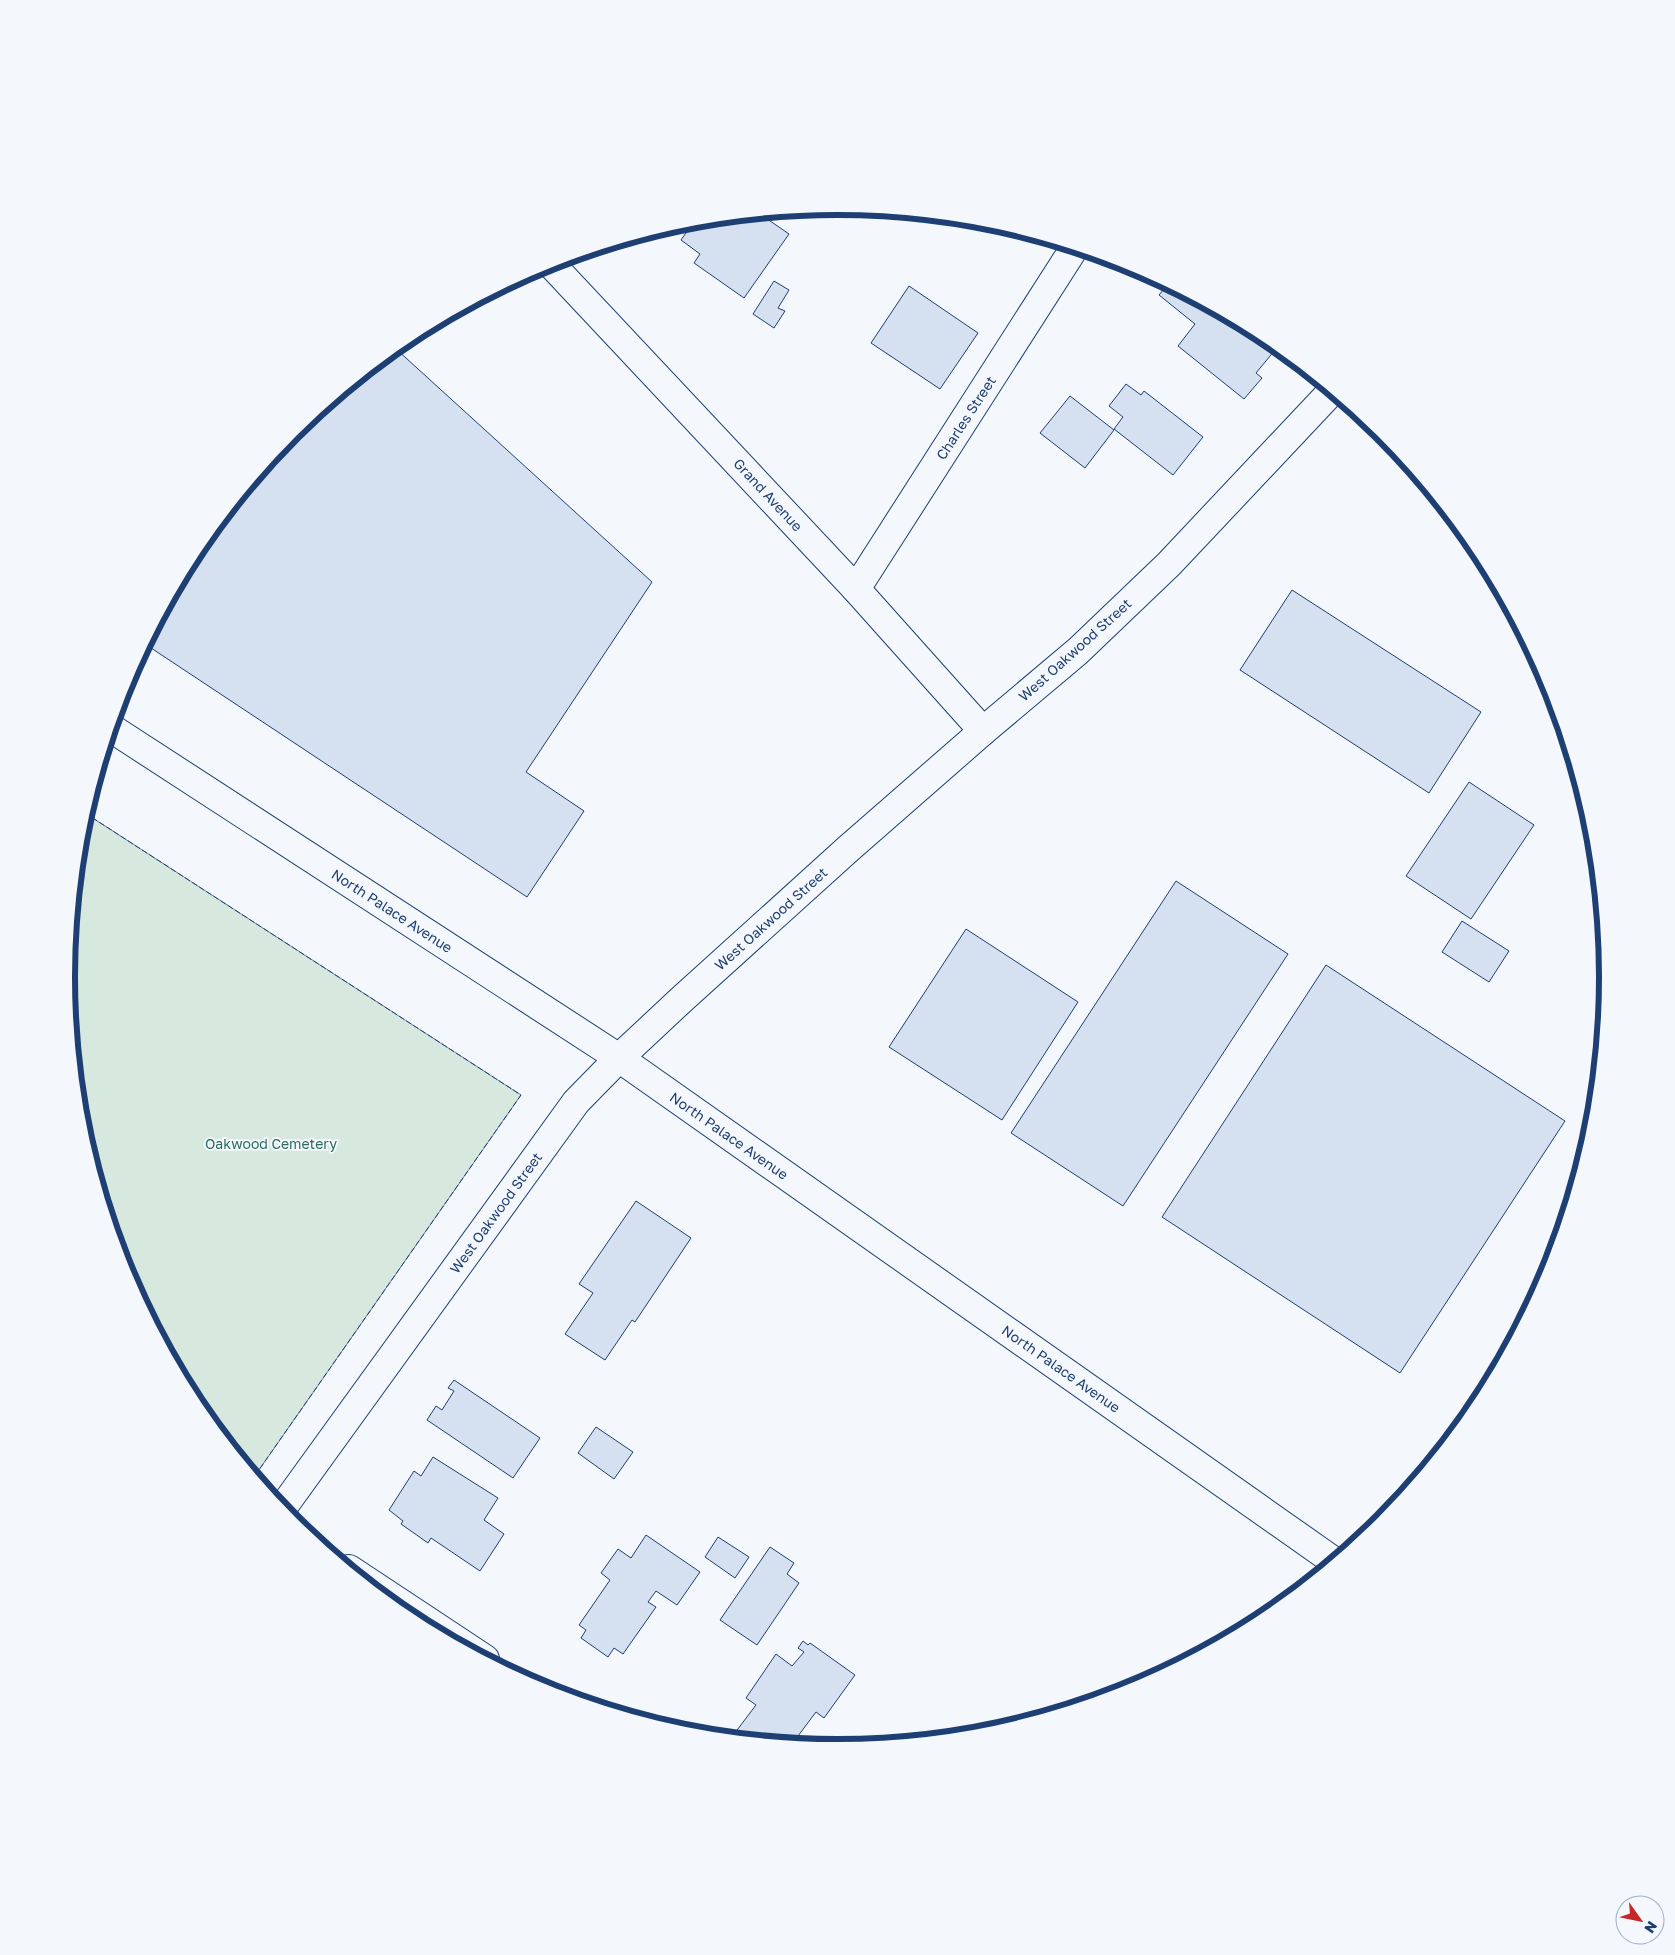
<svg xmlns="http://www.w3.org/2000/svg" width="1675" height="1955" font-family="'Golos Text',sans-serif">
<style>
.green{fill:#d7e8df;stroke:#687fa3}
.building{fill:#d5e0f0;stroke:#1d3f73}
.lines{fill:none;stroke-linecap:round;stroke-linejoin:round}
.minor-casing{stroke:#1d3f73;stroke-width:30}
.major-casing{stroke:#1d3f73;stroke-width:30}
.minor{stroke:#f4f7fb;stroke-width:28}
.major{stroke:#f4f7fb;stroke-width:28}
.fence{stroke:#1d3f73;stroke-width:1;stroke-dasharray:6 2.5;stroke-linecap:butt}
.labels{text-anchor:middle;stroke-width:4;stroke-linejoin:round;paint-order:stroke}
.street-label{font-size:14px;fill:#1d3f73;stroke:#f4f7fb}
.park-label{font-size:14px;fill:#2c6c60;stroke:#f4f7fb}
.rim{fill:none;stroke:#1d3f73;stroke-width:6}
</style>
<rect width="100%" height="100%" fill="#f4f7fb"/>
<polygon class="green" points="85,813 521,1095 254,1477 196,1406 125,1272 81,1128 66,977 81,827"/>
<g class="building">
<polygon points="906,213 925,215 919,222"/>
<polygon points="760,214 789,234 744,298 694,263 700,254 681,240 695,220 712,219 720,224 725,217"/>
<polygon points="774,281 789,290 778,308 785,311 774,328 753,314"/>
<polygon points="1168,284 1242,323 1275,350 1256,373 1262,378 1244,399 1178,346 1195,324 1159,295"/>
<polygon points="909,286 978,333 940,389 871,343"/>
<polygon points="395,348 652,582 526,772 584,811 527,897 145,644 196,549 292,432"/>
<polygon points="1126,384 1141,395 1144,391 1203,437 1173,475 1114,429 1123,417 1109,406"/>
<polygon points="1070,396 1114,430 1085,468 1040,433"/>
<polygon points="1292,590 1481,712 1429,793 1240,670"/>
<polygon points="1469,782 1534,825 1471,919 1406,876"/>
<polygon points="1176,881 1288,954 1123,1206 1011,1133"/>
<polygon points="1462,921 1509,951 1489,982 1442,952"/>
<polygon points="966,929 1078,1002 1002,1120 889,1047"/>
<polygon points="1326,965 1565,1121 1400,1373 1162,1217"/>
<polygon points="636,1201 691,1238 635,1322 632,1320 605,1360 565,1334 593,1293 579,1284"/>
<polygon points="454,1380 540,1438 513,1478 427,1420 436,1406 442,1410 454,1391 448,1388"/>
<polygon points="596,1427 633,1452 614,1479 578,1453"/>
<polygon points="433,1457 498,1498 484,1520 504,1534 480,1571 431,1538 428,1543 401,1524 403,1521 389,1510 414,1471 421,1476"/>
<polygon points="646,1535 700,1572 677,1605 656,1591 648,1602 656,1607 623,1654 614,1648 608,1657 581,1638 586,1630 579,1625 610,1580 601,1573 618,1549 631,1558"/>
<polygon points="718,1537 749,1557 735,1578 705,1557"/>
<polygon points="770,1547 794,1563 787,1574 799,1583 757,1645 720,1620"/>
<polygon points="803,1641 808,1645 810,1643 855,1675 824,1718 816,1712 792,1744 731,1738 756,1705 746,1698 776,1654 792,1666 804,1652 798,1648"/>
</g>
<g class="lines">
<defs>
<g id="minor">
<polyline points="550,263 856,589 983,731"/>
<polyline points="856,589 1075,247"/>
<polyline points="281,1510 576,1102 619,1058 681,1000 848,849 983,731 1078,651 1169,564 1332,391"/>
<polyline points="349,1569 485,1659"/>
</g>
<polyline id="major" points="111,728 619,1058 1335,1562"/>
</defs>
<use href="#minor" class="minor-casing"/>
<use href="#major" class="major-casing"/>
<use href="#minor" class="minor"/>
<use href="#major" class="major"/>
<polyline class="fence" points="85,813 521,1095 254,1477"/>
</g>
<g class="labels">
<g class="street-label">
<text transform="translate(966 418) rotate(-57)" y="5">Charles Street</text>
<text transform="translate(768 495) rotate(47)" y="5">Grand Avenue</text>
<text transform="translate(1075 650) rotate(-42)" y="5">West Oakwood Street</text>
<text transform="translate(392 911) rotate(33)" y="5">North Palace Avenue</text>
<text transform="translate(771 919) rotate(-42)" y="5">West Oakwood Street</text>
<text transform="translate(729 1136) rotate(35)" y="5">North Palace Avenue</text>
<text transform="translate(496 1213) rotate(-54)" y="5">West Oakwood Street</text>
<text transform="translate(1061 1369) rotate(35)" y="5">North Palace Avenue</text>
</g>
<g class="park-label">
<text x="271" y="1149">Oakwood Cemetery</text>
</g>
</g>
<path d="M0 0H1675V1955H0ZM75 977a762 762 0 1 1 1524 0a762 762 0 1 1-1524 0Z" fill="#f4f7fb" fill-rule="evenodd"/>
<path class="rim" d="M75 977a762 762 0 1 1 1524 0a762 762 0 1 1-1524 0Z"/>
<g transform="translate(1640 1920) rotate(123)"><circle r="24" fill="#f4f7fb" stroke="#9eadc5"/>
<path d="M0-4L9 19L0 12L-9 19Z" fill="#c62828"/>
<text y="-8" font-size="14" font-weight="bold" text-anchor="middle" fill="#1d3f73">N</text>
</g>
</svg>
